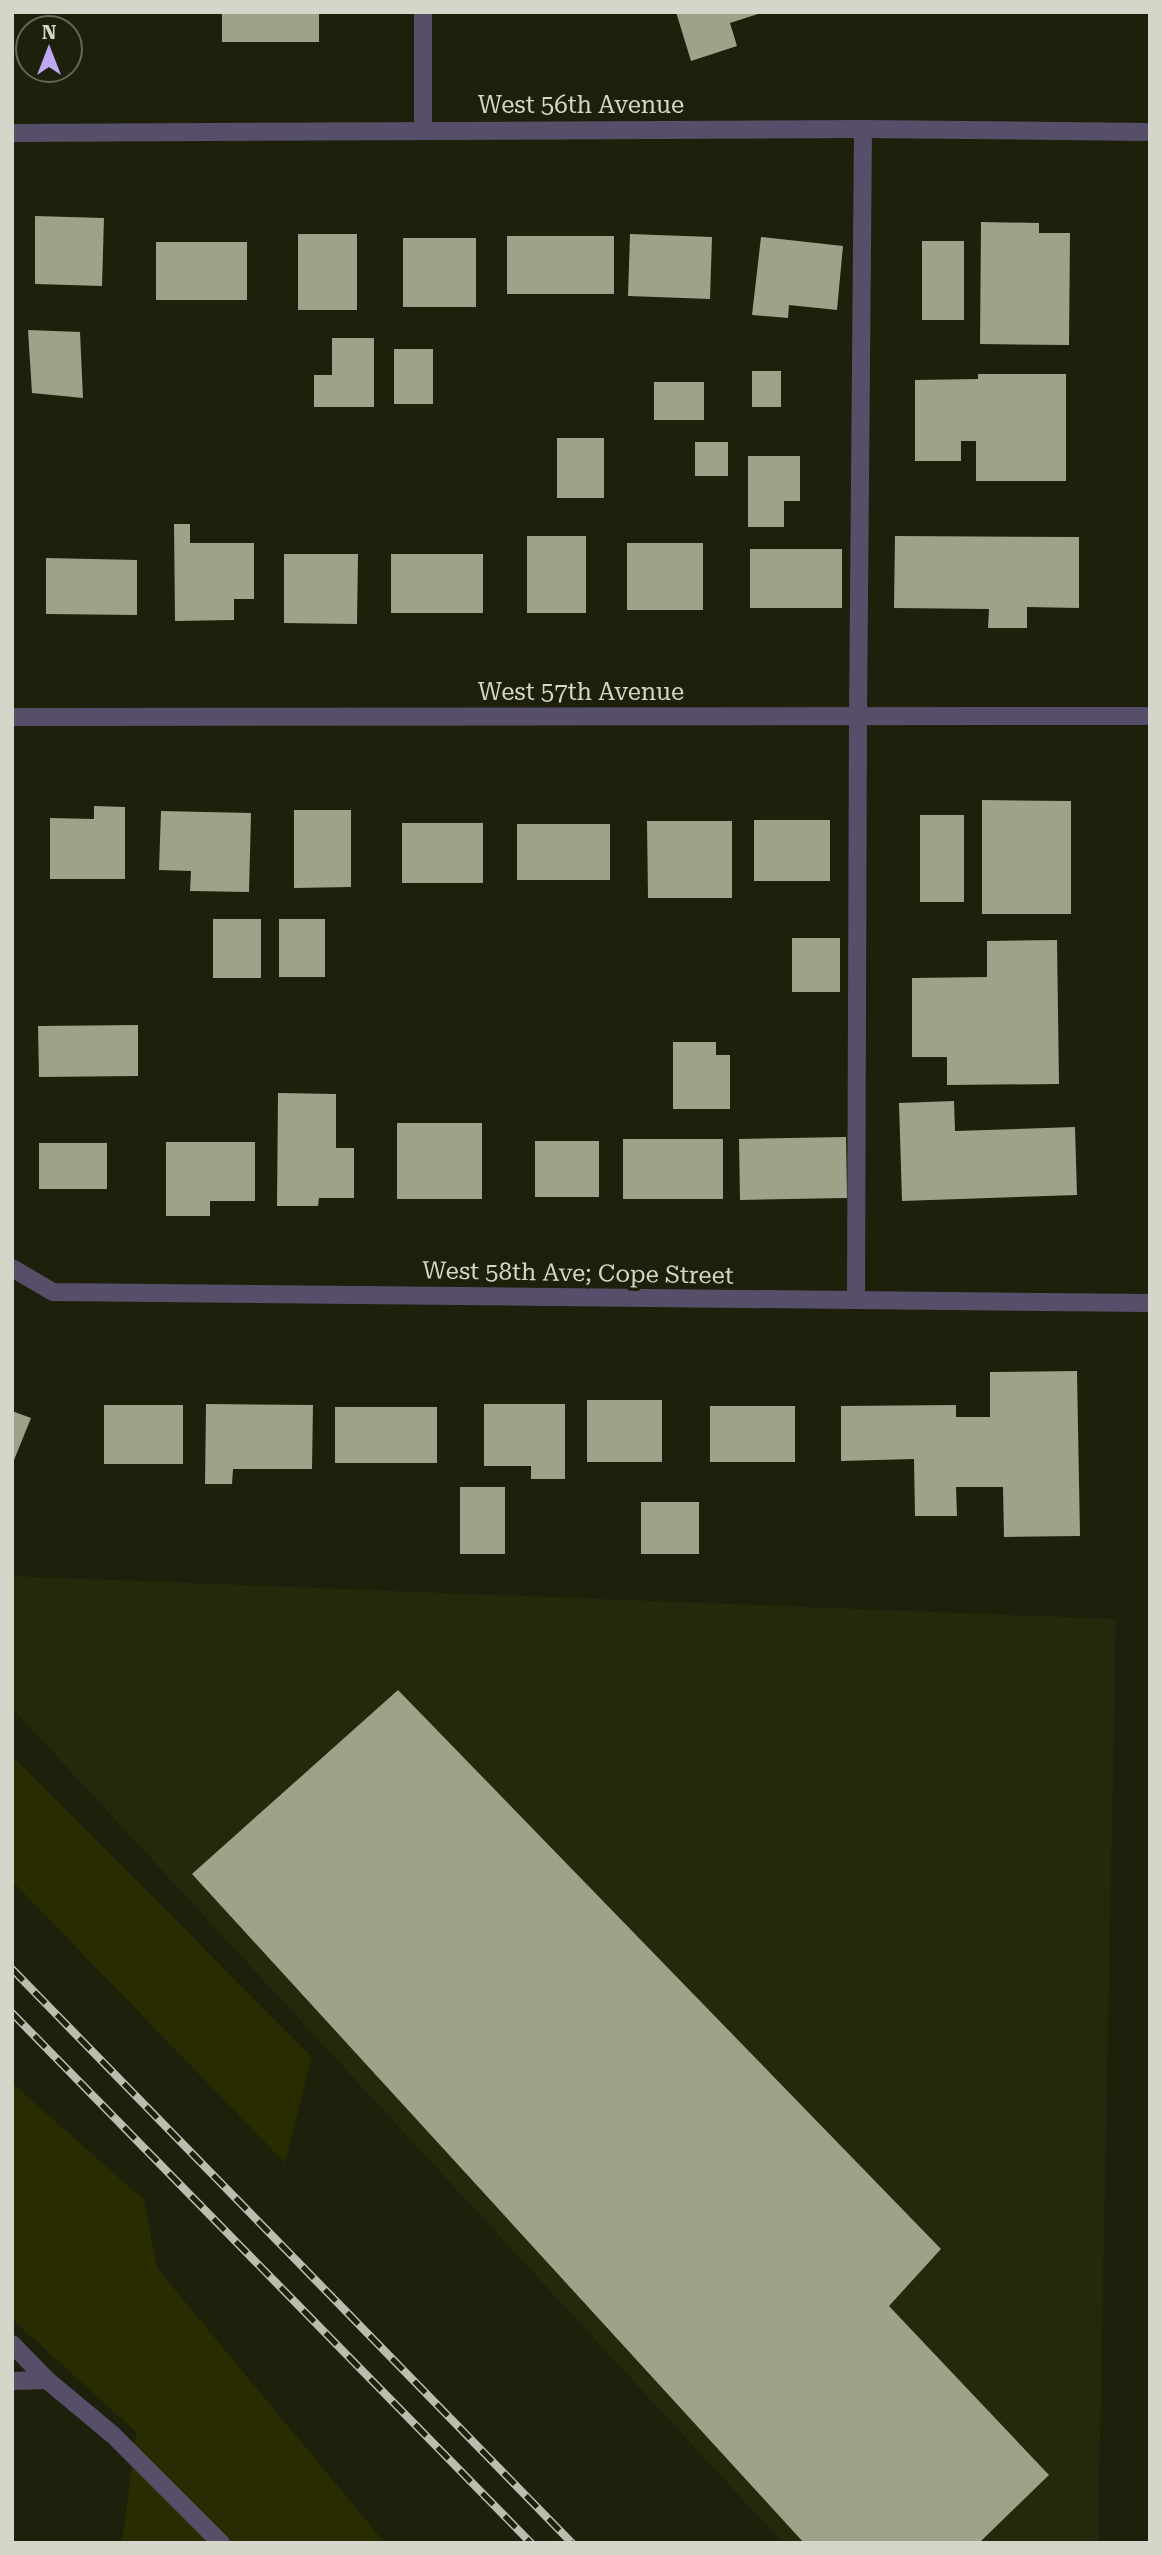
<svg xmlns="http://www.w3.org/2000/svg" width="1162" height="2555" font-family="'Roboto Serif',serif">
<style>
.built{fill:#25280b}
.green{fill:#282c00}
.building{fill:#9ea288}
.lines{fill:none;stroke-linecap:round;stroke-linejoin:round}
.service{stroke:#574e6a;stroke-width:18}
.minor{stroke:#574e6a;stroke-width:18}
.rail-casing{stroke:#bbbeaf;stroke-width:8}
.rail{stroke:#1d200a;stroke-width:5;stroke-dasharray:16;stroke-linecap:butt}
.labels{text-anchor:middle;stroke-width:7;stroke-linejoin:round;paint-order:stroke}
.street-label{font-size:24px;fill:#d3d6c8;stroke:#1d200a}
</style>
<rect width="100%" height="100%" fill="#1d200a"/>
<polygon class="built" points="12,1576 1116,1619 1098,2543 783,2543 12,1708"/>
<g class="green">
<polygon points="12,1756 312,2057 285,2163 12,1881"/>
<polygon points="12,2083 144,2200 157,2268 385,2543 122,2543 136,2432 12,2319"/>
</g>
<g class="building">
<rect x="222" y="12" width="97" height="30"/>
<polygon points="676,12 761,12 761,13 730,23 737,46 691,61"/>
<polygon points="35,216 104,218 102,286 35,284"/>
<polygon points="981,222 1039,223 1039,233 1070,233 1069,345 980,344"/>
<rect x="298" y="234" width="59" height="76"/>
<polygon points="630,234 712,237 710,299 628,296"/>
<rect x="507" y="236" width="107" height="58"/>
<polygon points="761,237 843,246 837,310 789,305 788,318 752,315"/>
<rect x="403" y="238" width="73" height="69"/>
<rect x="922" y="241" width="42" height="79"/>
<rect x="156" y="242" width="91" height="58"/>
<polygon points="28,330 80,332 83,398 32,393"/>
<polygon points="332,338 374,338 374,407 314,407 314,375 332,375"/>
<rect x="394" y="349" width="39" height="55"/>
<rect x="752" y="371" width="29" height="36"/>
<polygon points="978,374 1066,374 1066,481 976,481 976,441 961,441 961,461 915,461 915,380 978,379"/>
<rect x="654" y="382" width="50" height="38"/>
<rect x="557" y="438" width="47" height="60"/>
<rect x="695" y="442" width="33" height="34"/>
<polygon points="748,456 800,456 800,501 784,501 784,527 748,527"/>
<polygon points="174,524 190,524 190,543 254,543 254,599 234,599 234,620 175,621"/>
<rect x="527" y="536" width="59" height="77"/>
<polygon points="895,536 1079,537 1079,608 1027,607 1027,628 988,628 989,609 894,608"/>
<rect x="627" y="543" width="76" height="67"/>
<rect x="750" y="549" width="92" height="59"/>
<polygon points="284,554 358,554 357,624 284,623"/>
<rect x="391" y="554" width="92" height="59"/>
<polygon points="46,558 137,560 137,615 46,614"/>
<polygon points="982,800 1071,801 1071,914 982,914"/>
<polygon points="94,806 125,807 125,879 50,879 50,818 94,819"/>
<polygon points="294,810 351,810 351,887 294,888"/>
<polygon points="161,811 251,813 249,892 190,891 191,871 159,870"/>
<rect x="920" y="815" width="44" height="87"/>
<rect x="754" y="820" width="76" height="61"/>
<polygon points="647,821 732,821 732,898 648,898"/>
<rect x="402" y="823" width="81" height="60"/>
<rect x="517" y="824" width="93" height="56"/>
<rect x="213" y="919" width="48" height="59"/>
<rect x="279" y="919" width="46" height="58"/>
<rect x="792" y="938" width="48" height="54"/>
<polygon points="1057,940 1059,1084 947,1085 947,1057 912,1057 912,978 987,977 987,941"/>
<polygon points="138,1025 138,1076 39,1077 38,1026"/>
<polygon points="673,1042 716,1042 716,1055 730,1055 730,1109 673,1109"/>
<polygon points="278,1093 336,1094 336,1148 354,1148 354,1198 319,1198 318,1206 277,1206"/>
<polygon points="954,1101 955,1131 1075,1127 1077,1195 902,1201 899,1103"/>
<rect x="397" y="1123" width="85" height="76"/>
<polygon points="846,1137 847,1198 740,1200 739,1139"/>
<rect x="623" y="1139" width="100" height="60"/>
<rect x="535" y="1141" width="64" height="56"/>
<polygon points="166,1142 255,1142 255,1201 210,1201 210,1216 166,1216"/>
<rect x="39" y="1143" width="68" height="46"/>
<polygon points="1077,1371 1080,1536 1004,1537 1003,1487 956,1487 957,1516 915,1516 914,1459 841,1461 841,1406 956,1405 956,1417 990,1417 990,1372"/>
<rect x="587" y="1400" width="75" height="62"/>
<polygon points="206,1404 313,1405 312,1469 233,1469 232,1484 205,1484"/>
<polygon points="484,1404 565,1404 565,1479 531,1479 531,1466 484,1466"/>
<rect x="104" y="1405" width="79" height="59"/>
<rect x="710" y="1406" width="85" height="56"/>
<rect x="335" y="1407" width="102" height="56"/>
<polygon points="12,1411 31,1418 12,1465"/>
<rect x="460" y="1487" width="45" height="67"/>
<rect x="641" y="1502" width="58" height="52"/>
<polygon points="398,1690 941,2249 889,2306 1049,2475 979,2543 804,2543 192,1874"/>
</g>
<g class="lines">
<g class="service">
<polyline points="858,716 863,129"/>
<polyline points="12,2344 47,2380 113,2435 221,2543"/>
<polyline points="12,2381 47,2380"/>
</g>
<g class="minor">
<polyline points="423,129 423,12"/>
<polyline points="12,133 863,129 1150,132"/>
<polyline points="12,717 1150,716"/>
<polyline points="12,1268 53,1292 1150,1303"/>
<polyline points="856,1300 858,716"/>
</g>
<defs>
<g id="rail">
<polyline points="12,1969 572,2543"/>
<polyline points="12,2013 531,2543"/>
</g>
</defs>
<use href="#rail" class="rail-casing"/>
<use href="#rail" class="rail"/>
</g>
<g class="labels">
<g class="street-label">
<text x="581" y="113">West 56th Avenue</text>
<text x="581" y="700">West 57th Avenue</text>
<text transform="translate(578 1273) rotate(1)" y="8">West 58th Ave; Cope Street</text>
</g>
</g>
<rect width="1162" height="2555" fill="none" stroke="#d3d6c8" stroke-width="28"/>
<g transform="translate(49 49)"><circle r="33" fill="#1d200a" stroke="#666956" stroke-width="2"/>
<path d="M0-5L12 26L0 18L-12 26Z" fill="#bfa8f4"/>
<text y="-10" font-size="19" font-weight="bold" text-anchor="middle" fill="#d3d6c8">N</text>
</g>
</svg>
